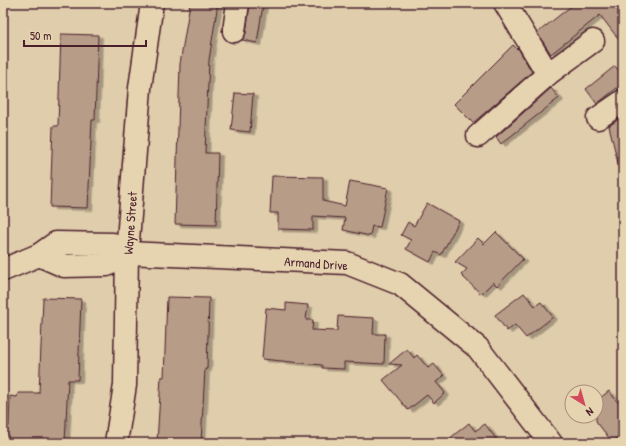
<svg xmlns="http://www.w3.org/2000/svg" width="626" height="446" font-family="'Patrick Hand',sans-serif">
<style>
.building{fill:#b79c88;stroke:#4a1f2b;filter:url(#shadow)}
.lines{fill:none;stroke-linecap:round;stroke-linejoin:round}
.minor-casing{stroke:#4a1f2b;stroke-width:25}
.minor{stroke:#e6d4b1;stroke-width:22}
.labels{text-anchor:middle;stroke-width:3;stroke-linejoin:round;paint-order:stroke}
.street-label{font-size:13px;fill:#4a1f2b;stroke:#e6d4b1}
</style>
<defs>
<filter id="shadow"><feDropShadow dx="4.5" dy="2.5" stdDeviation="0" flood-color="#0004"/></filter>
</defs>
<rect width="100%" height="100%" fill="#e0cdac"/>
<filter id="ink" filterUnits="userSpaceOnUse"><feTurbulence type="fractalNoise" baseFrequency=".025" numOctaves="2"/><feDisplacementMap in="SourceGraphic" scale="8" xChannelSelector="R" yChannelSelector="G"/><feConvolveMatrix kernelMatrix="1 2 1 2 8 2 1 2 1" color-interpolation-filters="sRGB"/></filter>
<g filter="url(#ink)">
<g class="building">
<polygon points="190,3 218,3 209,60 205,153 218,153 216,225 175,224 180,64"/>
<polygon points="250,3 263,5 257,43 242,40 246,33"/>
<polygon points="575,3 623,3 623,45 600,15 551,54 537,33"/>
<polygon points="61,34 98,35 95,120 92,120 88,208 50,207 53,126 58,126"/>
<polygon points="513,45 517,49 518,48 532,72 473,123 454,104"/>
<polygon points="615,66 623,76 623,83 597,104 586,89"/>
<polygon points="551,88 559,98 501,144 496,137"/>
<polygon points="235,93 253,94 250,132 231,130"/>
<polygon points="623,118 623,162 618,163 609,126 619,119"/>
<polygon points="272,176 323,177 323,201 345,206 350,181 388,188 380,227 372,226 370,236 343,230 345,218 313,216 313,230 278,229 278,213 270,213"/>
<polygon points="427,203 459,221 441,255 435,252 430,262 406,249 411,240 401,235 408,222 414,226"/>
<polygon points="496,232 523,259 497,286 493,282 481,294 461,275 467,269 455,262 478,238 484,244"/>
<polygon points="524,293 535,306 541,302 553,317 526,338 515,325 507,331 495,315"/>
<polygon points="167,297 209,298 207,369 205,369 201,443 157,443 161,377 164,377"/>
<polygon points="43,298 81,299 78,380 68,380 65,443 5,443 6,426 9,426 10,396 17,397 18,393 39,393"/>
<polygon points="286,303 308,305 306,320 313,320 312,330 337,331 338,316 374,318 373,334 385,334 384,364 344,362 344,369 322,368 322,365 262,359 266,308 286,310"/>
<polygon points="407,349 414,358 417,355 428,368 434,364 444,376 436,382 445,393 434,403 427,395 408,410 383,380 402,365 389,364"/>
<polygon points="609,391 623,409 623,433 612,442 596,421 596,401"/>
<polygon points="469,423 475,431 485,424 499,443 444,443"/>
</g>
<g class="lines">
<defs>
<g id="minor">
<polyline points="505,3 548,74 593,41"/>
<polyline points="234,31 238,3"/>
<polyline points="598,118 623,101"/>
<polyline points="478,136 548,74"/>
<polyline points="127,253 347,263 400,284 478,348 551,443"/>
<polyline points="39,255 64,266 107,265 127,253"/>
<polyline points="3,270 39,255 56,243 113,244 127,253"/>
<polyline points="116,443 125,385 127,253 140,88 152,3"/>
</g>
</defs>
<use href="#minor" class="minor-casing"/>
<use href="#minor" class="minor"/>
</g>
</g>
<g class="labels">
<g class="street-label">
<text transform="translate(130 223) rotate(-86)" y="5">Wayne Street</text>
<text transform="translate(316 263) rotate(4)" y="5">Armand Drive</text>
</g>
</g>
<rect width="626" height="446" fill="none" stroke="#e6d4b1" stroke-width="16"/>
<rect x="8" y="8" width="610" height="430" fill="none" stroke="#4a1f2b" stroke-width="1.5" filter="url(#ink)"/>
<g transform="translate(584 404) rotate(143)"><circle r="19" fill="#e6d4b1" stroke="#a88c7b"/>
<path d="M0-3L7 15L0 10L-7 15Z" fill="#d1495b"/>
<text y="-6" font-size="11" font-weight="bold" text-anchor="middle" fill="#4a1f2b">N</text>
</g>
<path d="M24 40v6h122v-6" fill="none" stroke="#4a1f2b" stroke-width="2"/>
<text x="30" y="40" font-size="12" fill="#4a1f2b" stroke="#e6d4b1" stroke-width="3" paint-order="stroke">50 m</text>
</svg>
